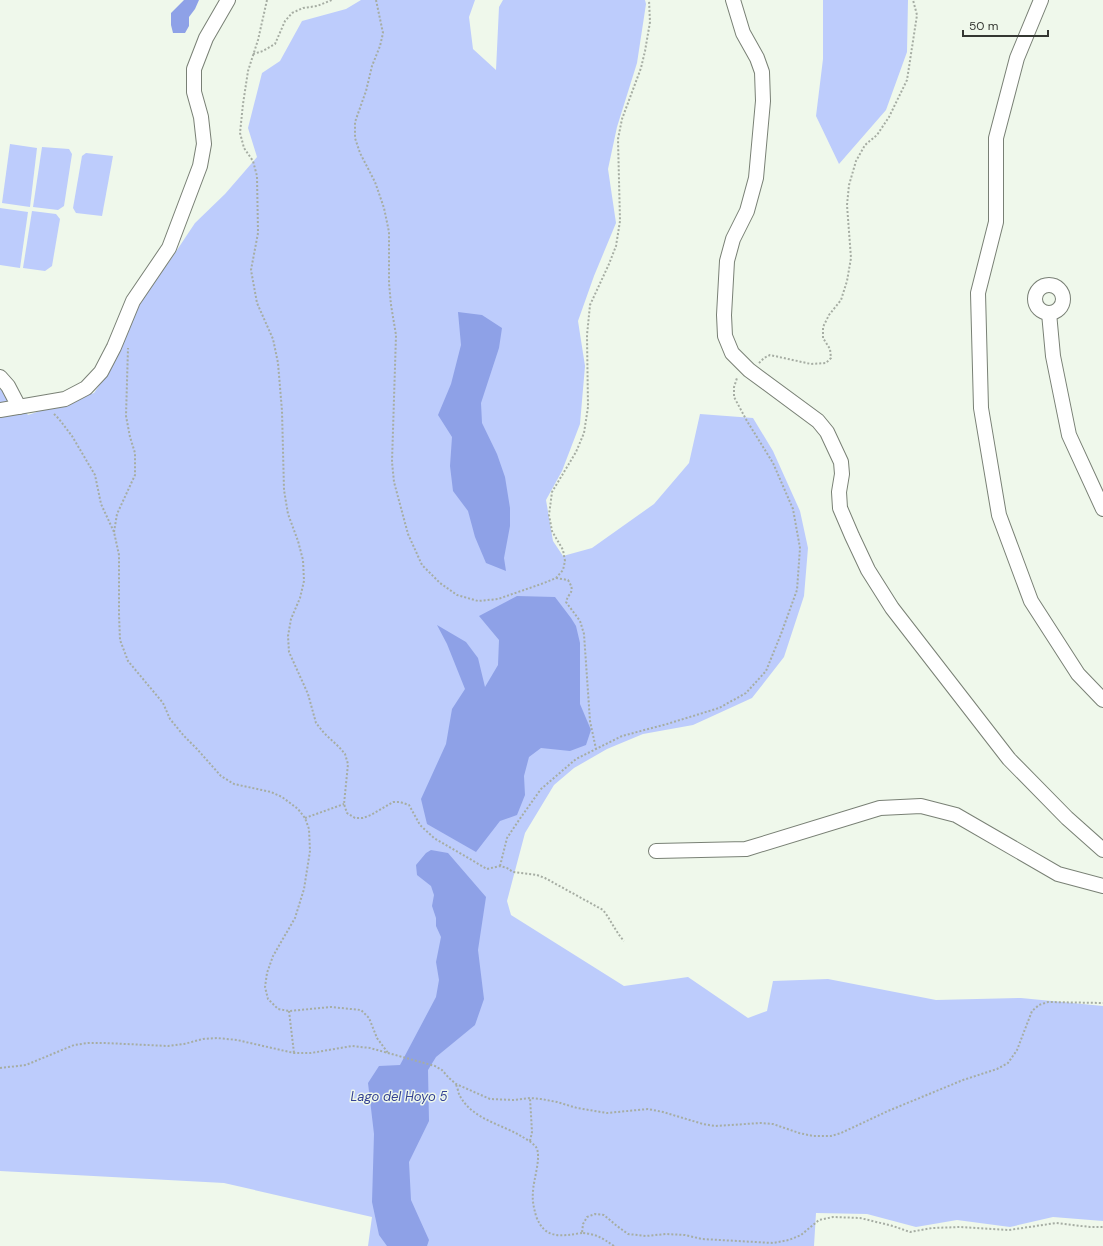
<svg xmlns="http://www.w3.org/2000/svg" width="1103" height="1246" font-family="'DM Sans',sans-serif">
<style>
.green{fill:#bdccfc}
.water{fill:#8ea1e7}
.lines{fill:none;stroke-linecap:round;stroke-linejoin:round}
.minor-casing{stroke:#798075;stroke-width:16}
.path{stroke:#a6ada3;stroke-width:2;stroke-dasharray:2 2;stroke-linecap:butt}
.minor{stroke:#fff;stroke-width:14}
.labels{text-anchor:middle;stroke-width:3;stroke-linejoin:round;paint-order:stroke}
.water-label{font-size:13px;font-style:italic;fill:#344293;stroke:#eff8eb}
</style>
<rect width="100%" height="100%" fill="#eff8eb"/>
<g class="green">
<polygon points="361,0 475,0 469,17 473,49 496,70 499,7 503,0 645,0 646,4 637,63 617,127 608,169 616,223 594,276 578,321 585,366 580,424 562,471 546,500 553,541 563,556 592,548 654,504 689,463 700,414 753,418 773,451 800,511 808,548 804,596 784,657 752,698 693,725 643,734 607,749 574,768 554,785 525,833 507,901 511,915 624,986 688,977 748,1018 767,1011 773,981 828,979 936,1000 1021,998 1103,1006 1103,1221 1053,1217 1010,1227 957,1220 916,1227 867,1214 816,1213 814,1246 368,1246 372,1217 224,1183 0,1171 0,381 28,415 94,393 116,360 142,297 169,262 195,223 225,194 257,157 248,128 262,73 280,61 302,21 346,9"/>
<polygon points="823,0 908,0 907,52 886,110 839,164 816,116 823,59"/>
<polygon points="10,144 37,148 30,207 2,203"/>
<polygon points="42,147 69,149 72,154 64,206 58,210 33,207"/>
<polygon points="86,153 113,156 102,216 76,213 73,208 82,156"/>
<polygon points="0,208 28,212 20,268 0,265"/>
<polygon points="32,211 56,214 60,219 52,266 45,271 23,268"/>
</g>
<g class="water">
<polygon points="184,0 199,0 195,9 189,17 189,26 185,33 173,33 171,25 171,13"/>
<polygon points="458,312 482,315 502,328 499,348 481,403 482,423 497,454 505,477 510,508 510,526 504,558 506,571 486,563 475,537 468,511 453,491 450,466 452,437 438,415 451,384 461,345"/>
<polygon points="517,596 555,597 571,618 576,626 580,643 580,704 591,730 586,745 570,751 541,748 529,757 524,776 525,795 517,815 500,821 476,852 427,824 421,799 446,744 452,709 465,689 447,644 437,625 466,642 478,658 485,687 498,665 499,640 479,616"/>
<polygon points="431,850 448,853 486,897 478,950 484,999 475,1025 436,1057 428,1070 429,1121 409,1162 411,1200 429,1240 427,1246 387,1246 379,1235 372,1202 374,1134 368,1083 379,1066 400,1065 436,997 439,980 436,962 441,937 436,926 436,918 432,906 434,895 431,886 417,875 416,865 426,853"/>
</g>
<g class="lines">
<defs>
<g id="minor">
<polyline points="733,0 743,33 757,58 762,72 763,101 756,178 747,211 733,239 727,261 724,315 725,336 732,353 749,370 818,421 827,432 841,462 842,474 839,492 840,508 852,536 868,570 892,608 1009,759 1067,818 1103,850"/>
<polyline points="1041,0 1017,58 996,138 996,222 978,293 981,408 999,515 1031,601 1078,674 1103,700"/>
<circle cx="1049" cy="299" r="14"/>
<polyline points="1049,313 1053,356 1069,435 1103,509"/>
<polyline points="0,377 8,386 19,407"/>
<polyline points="0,410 65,399 86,388 101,372 114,347 133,301 169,248 200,166 204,144 201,117 194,92 194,69 206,38 228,0"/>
<polyline points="656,851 746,849 880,808 921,806 956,815 1058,874 1103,886"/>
</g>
</defs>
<use href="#minor" class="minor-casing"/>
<g class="path">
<path d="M267 0 258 40 248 71 243 104 240 133 244 148 253 161 257 176 258 233 251 270 257 303 273 339 278 363 282 411 284 490 288 514 298 541 303 560 304 581 300 598 291 619 288 636 289 652 308 694 316 723 324 733 339 747 345 754 348 764 344 804 347 813 355 818H363L371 815 393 802H400L409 805 420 825 434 838 487 869 500 866 507 868 513 872 537 875 545 878 603 910C611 920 615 931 624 941"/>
<polyline points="376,0 383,33 380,46 372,66 366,91 355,122 355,138 360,153 375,182 384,208 389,232 389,283 391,305 396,335 392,462 394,482 408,534 422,565 440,583 457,595 478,601 498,599 544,583 556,578 563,570 565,561 563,550 552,531 549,515 552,492 576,452 584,433 588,407 587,335 590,305 609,264 616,246 620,221 618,139 622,119 641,68 645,51 650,22 649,0"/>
<polyline points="253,54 263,51 275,44 285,21 292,13 303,8 317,6 332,0"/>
<polyline points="759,363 764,358 770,355 811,364 826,363 831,358 830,349 823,338 823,327 829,315 841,300 847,281 851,258 847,205 849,185 856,161 865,145 877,135 889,117 907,80 917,15 913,0"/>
<polyline points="54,414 59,419 72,436 95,475 101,504 114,532 119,555 119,615 120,640 128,661 163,703 170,719 184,736 197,749 221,776 234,784 271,792 282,797 298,809 305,818 309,829 310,851 304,889 295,918 273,956 267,973 265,987 268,999 278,1009 289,1011 331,1007 361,1010 369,1018 377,1038 388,1053"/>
<polyline points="114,532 117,514 135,475 135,453 130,437 126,416 128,348"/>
<path d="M556 578 568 580C576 593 569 591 566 602L580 621 584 634 590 721 596 749"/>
<polyline points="305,818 344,804"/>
<polyline points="500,866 507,838 519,820 541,789 576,759 622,736 667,724 719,708 746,693 766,671 781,634 797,590 800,548 793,509 773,463 747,421 734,397 734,387 737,378 738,377"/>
<polyline points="289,1011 294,1053"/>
<polyline points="0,1068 26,1065 74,1045 88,1043 105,1043 168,1046 184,1044 203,1039 217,1038 237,1040 294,1053 311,1053 352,1046 370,1048 435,1066 442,1070 449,1078 456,1084 490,1099 513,1100 530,1098 541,1099 557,1102 577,1108 607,1113 648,1109 663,1112 703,1124 715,1126 761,1123 773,1124 799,1133 813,1136 831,1136 841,1133 888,1111 963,1080 997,1069 1008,1063 1017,1050 1032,1011 1039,1005 1048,1002 1103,1003"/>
<path d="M456 1085C458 1088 458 1093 460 1096 472 1119 501 1124 521 1136 526 1139 532 1142 536 1147 542 1156 533 1181 533 1192 532 1201 534 1208 536 1216 545 1240 561 1236 582 1233"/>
<polyline points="530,1141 532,1132 530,1098"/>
<path d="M614 1246C602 1238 597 1234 582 1233L583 1224 587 1217 595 1214 604 1215 617 1226 628 1234 646 1236 666 1234 685 1235 702 1239 773 1243 789 1240 801 1235 819 1220 833 1217 860 1218 893 1226 910 1232 932 1228 960 1227 1009 1230 1056 1223 1090 1227H1103"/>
</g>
<use href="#minor" class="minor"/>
</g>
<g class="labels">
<g class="water-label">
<text x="399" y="1101">Lago del Hoyo 5</text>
</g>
</g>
<path d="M963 30v6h85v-6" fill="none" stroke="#343732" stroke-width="2"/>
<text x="969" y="30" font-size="12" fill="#343732" stroke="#eff8eb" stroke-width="3" paint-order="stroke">50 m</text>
</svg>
